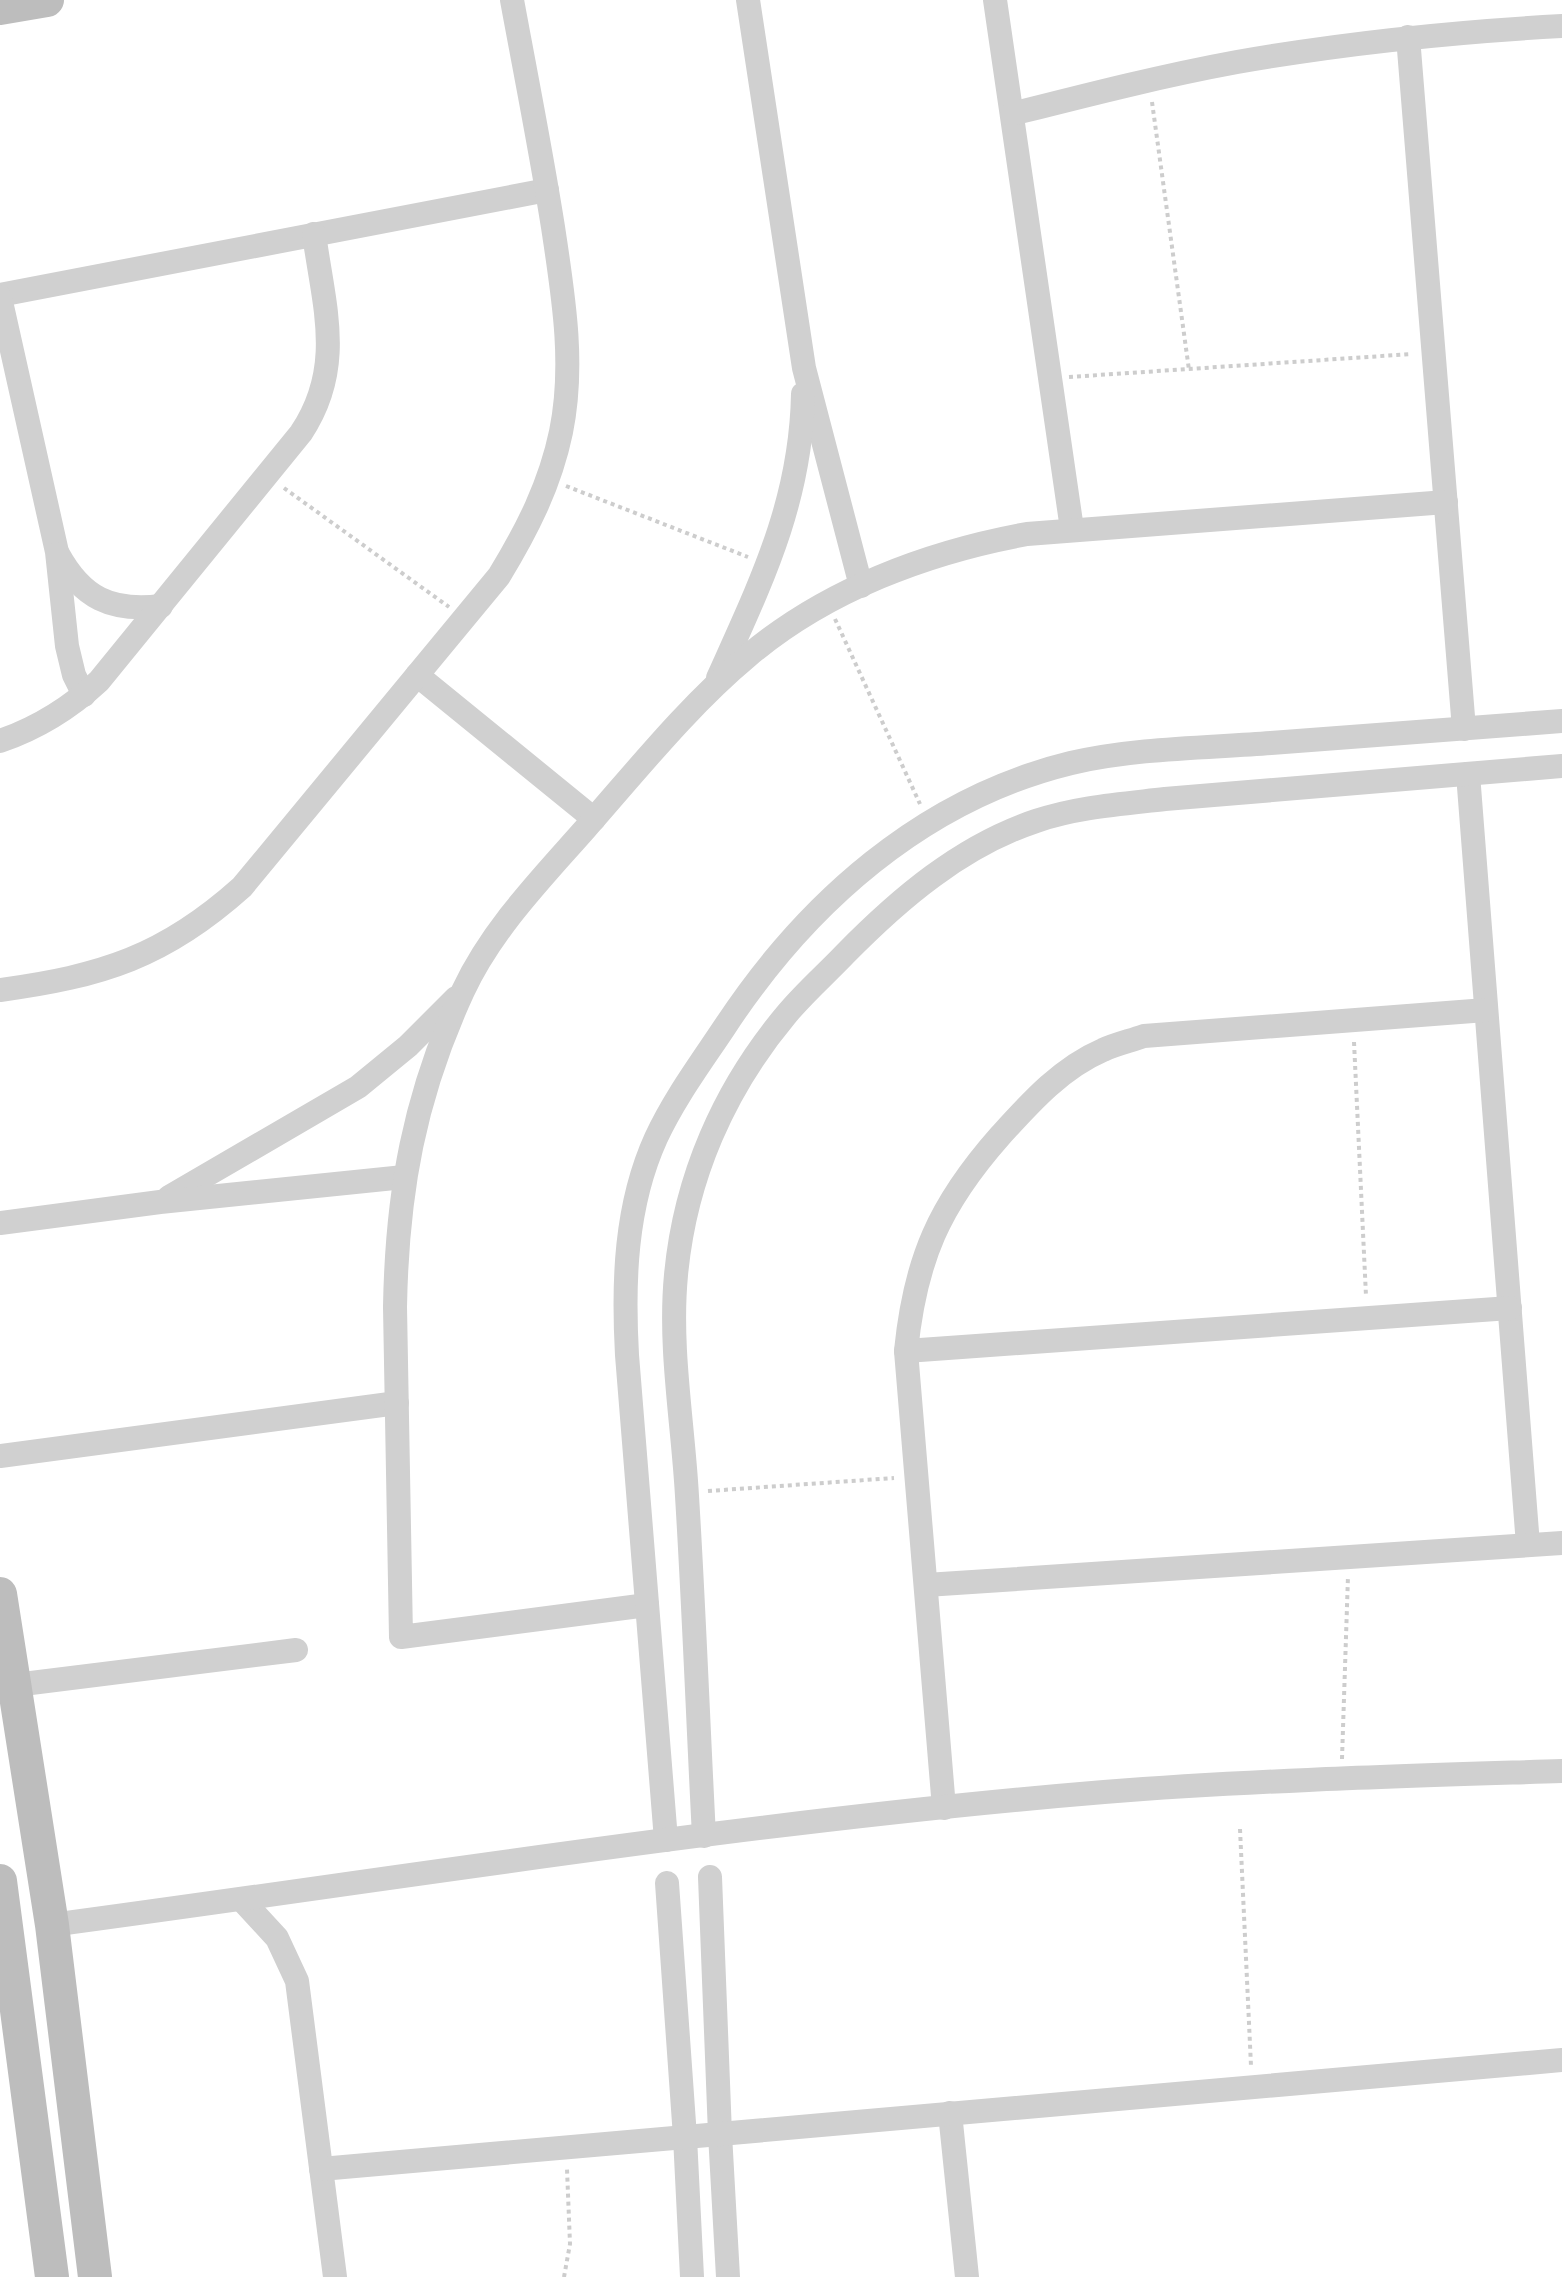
<svg xmlns="http://www.w3.org/2000/svg" width="1562" height="2277" font-family="Signika,sans-serif">
<style>
.lines{fill:none;stroke-linecap:round;stroke-linejoin:round}
.path{stroke:#cdcdcd;stroke-width:4;stroke-dasharray:4 4;stroke-linecap:butt}
.street{stroke:#d0d0d0;stroke-width:24}
.secondary{stroke:#bdbdbd;stroke-width:34}
</style>
<rect width="100%" height="100%" fill="#fff"/>
<g class="lines">
<g class="path">
<polyline points="1152,102 1189,370"/>
<polyline points="1069,377 1412,354"/>
<polyline points="566,486 748,557"/>
<polyline points="284,488 449,607"/>
<polyline points="835,619 920,804"/>
<polyline points="1354,1042 1366,1296"/>
<polyline points="708,1491 894,1478"/>
<polyline points="1342,1759 1348,1576"/>
<polyline points="1240,1829 1251,2066"/>
<polyline points="564,2277 570,2244 567,2169"/>
</g>
<g class="street">
<polyline points="748,0 804,368 861,586"/>
<polyline points="995,0 1072,529"/>
<polyline points="1408,37 1464,729"/>
<path d="M1012 114C1087 95 1161 76 1237 62 1345 43 1453 32 1562 26"/>
<polyline points="0,295 547,190"/>
<polyline points="0,297 57,552 67,646 74,675 84,695"/>
<path d="M58 554C82 598 111 612 161 606"/>
<polyline points="417,675 594,819"/>
<path d="M718 678C761 582 801 502 803 394"/>
<path d="M0 741C38 728 70 708 99 681L301 433C345 367 324 307 314 234"/>
<polyline points="1468,774 1528,1545"/>
<path d="M0 990C102 976 164 957 242 887L499 576C527 530 550 485 561 432 575 364 563 294 553 227 541 151 526 76 512 0"/>
<polyline points="169,1197 358,1087 408,1046 456,998"/>
<polyline points="0,1223 160,1202 404,1177"/>
<polyline points="906,1351 1510,1308"/>
<polyline points="0,1456 397,1403"/>
<polyline points="926,1585 1562,1543"/>
<path d="M647 1605 401 1637 395 1307C397 1192 414 1097 463 991 492 929 541 879 586 828 637 770 689 705 748 656 826 590 928 552 1027 534L1446 502"/>
<polyline points="15,1685 296,1650"/>
<path d="M944 1808 906 1351C915 1260 939 1205 1000 1136 1030 1103 1061 1068 1103 1050 1116 1044 1130 1041 1144 1036L1486 1010"/>
<path d="M704 1836C698 1722 694 1609 687 1496 683 1423 669 1348 676 1275 685 1178 724 1089 786 1015 804 993 826 974 845 954 899 899 961 846 1036 821 1077 807 1122 804 1165 799L1562 766"/>
<path d="M666 1840 627 1355C623 1283 625 1206 656 1138 674 1099 700 1064 724 1028 806 903 923 799 1071 763 1136 748 1205 748 1271 743 1368 736 1465 729 1562 721"/>
<polyline points="710,1877 720,2134 728,2277"/>
<polyline points="667,1883 685,2137 692,2277"/>
<polyline points="242,1900 277,1938 297,1981 335,2277"/>
<path d="M52 1925C402 1878 752 1821 1104 1792 1257 1780 1409 1776 1562 1771"/>
<polyline points="950,2113 967,2277"/>
<polyline points="321,2169 1562,2060"/>
</g>
<g class="secondary">
<polyline points="0,8 47,0"/>
<polyline points="0,1594 52,1925 95,2277"/>
<polyline points="0,1881 52,2277"/>
</g>
</g>
</svg>
